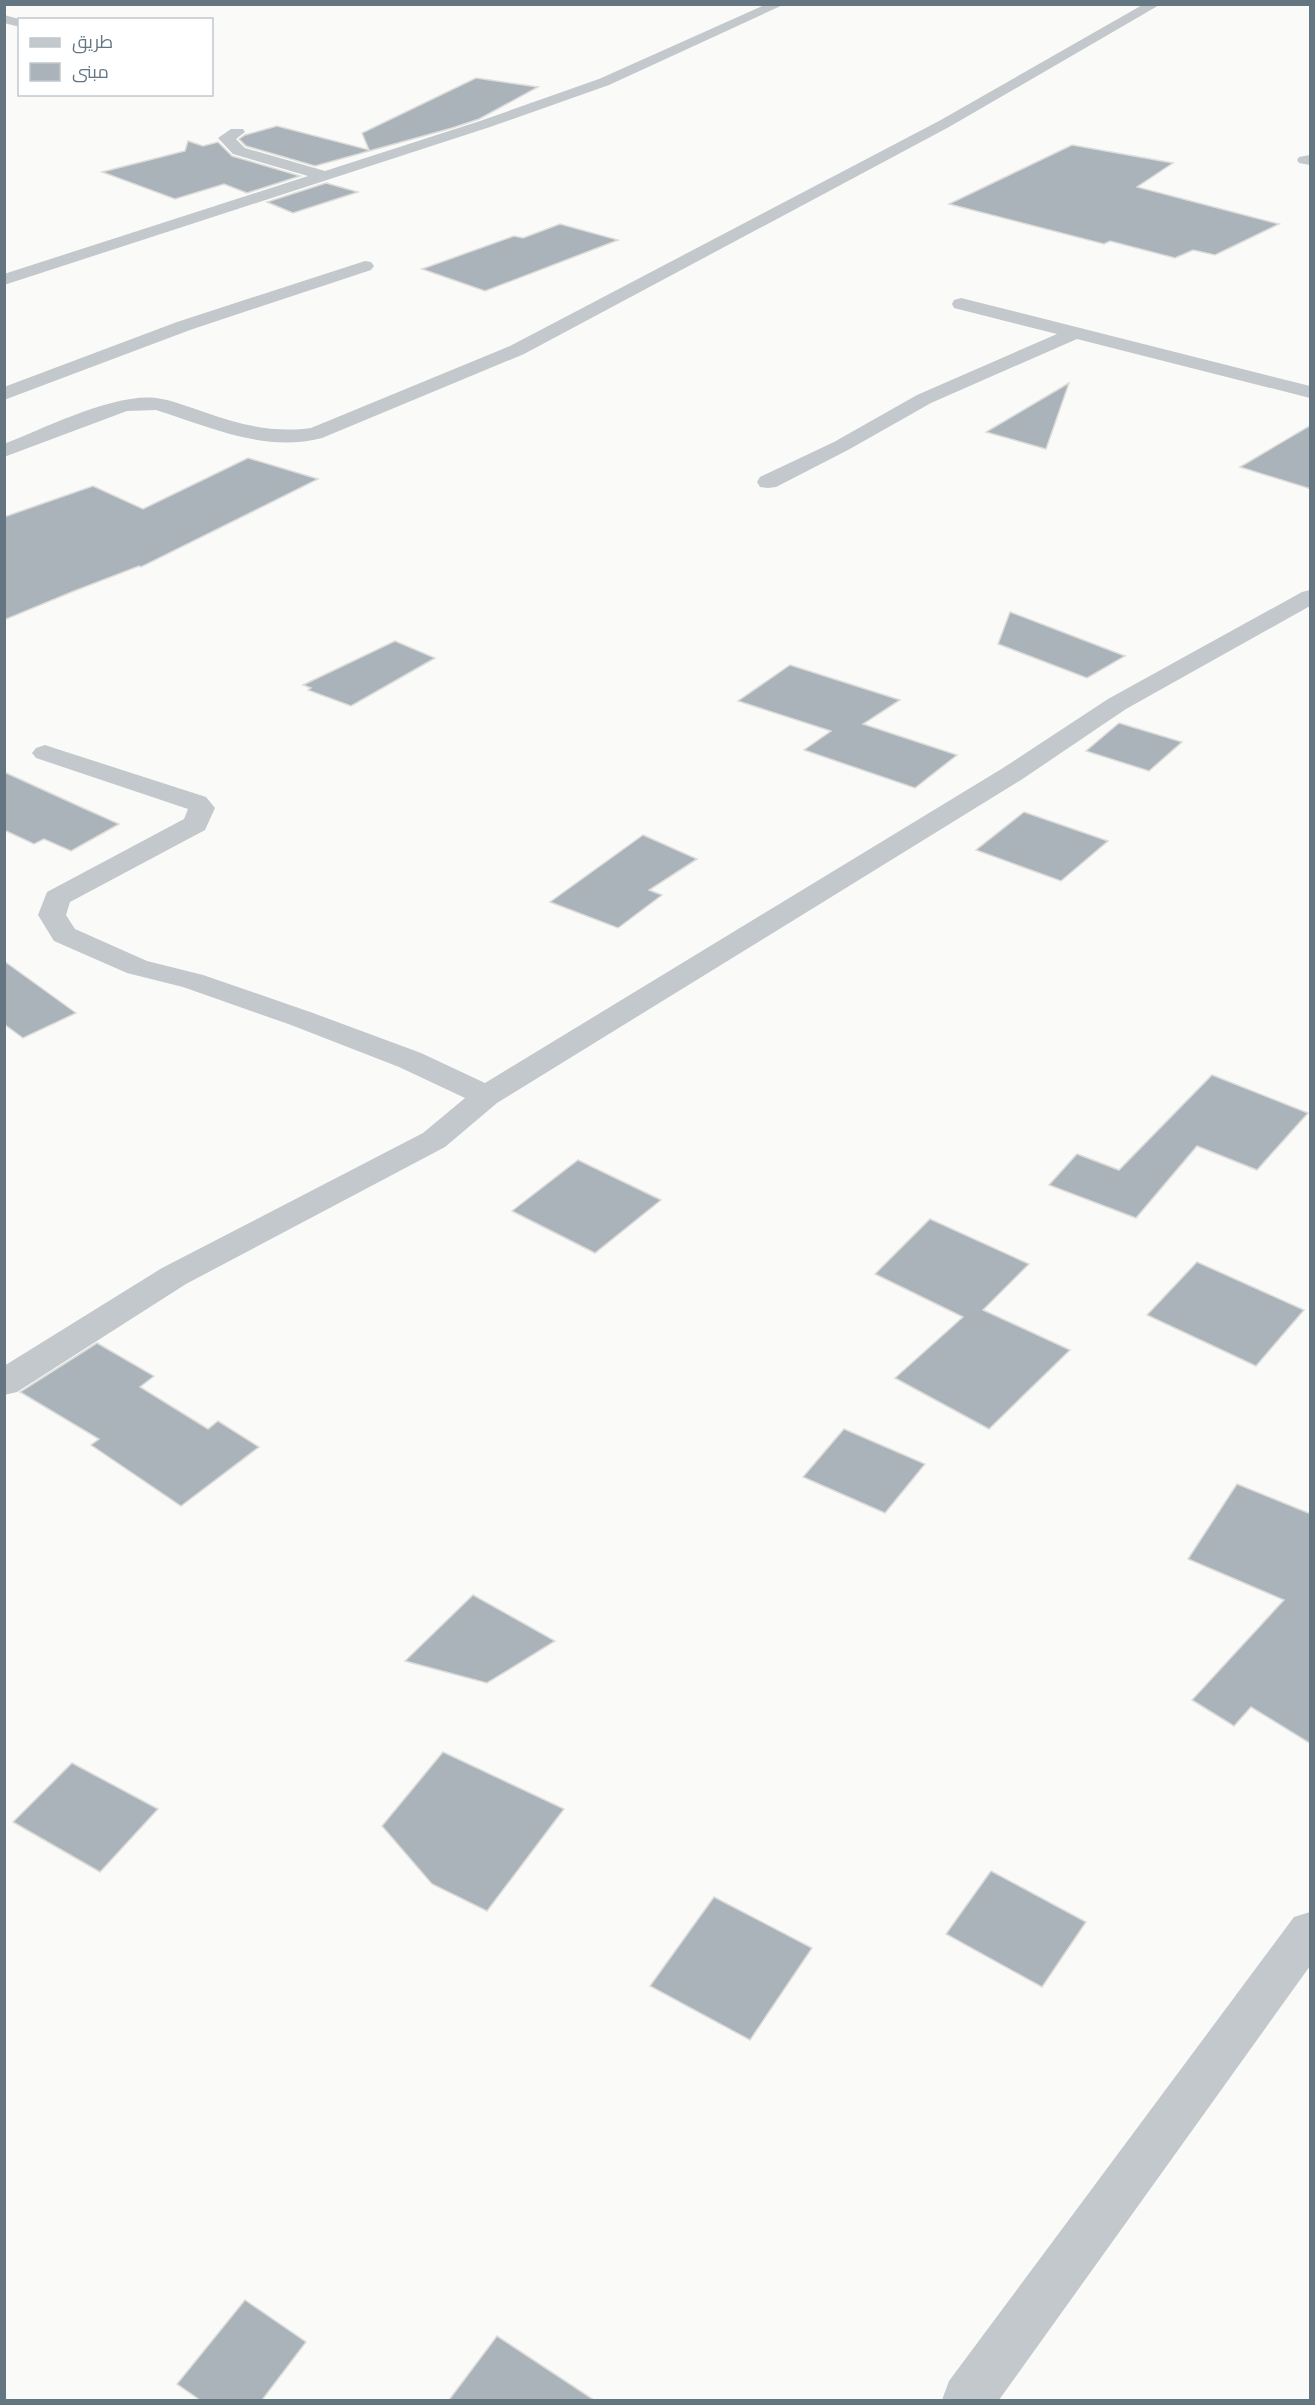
<svg xmlns="http://www.w3.org/2000/svg" width="1315" height="2405" font-family="Arial,Cairo,sans-serif">
<style>
.building{fill:#aab3b9;stroke:#dcdcda;stroke-width:1.5}
.lines{fill:none;stroke-linecap:round;stroke-linejoin:round}
.street{fill:#c3c8cc;fill-rule:evenodd}
</style>
<rect width="100%" height="100%" fill="#fafaf8"/>
<g class="building">
<polygon points="476,78 538,87 479,119 452,128 315,166 246,146 239,139 245,135 277,126 369,150 362,133"/>
<polygon points="188,141 203,146 218,142 232,156 300,176 247,193 224,184 175,199 102,172 185,151"/>
<polygon points="1072,145 1173,163 1137,187 1279,224 1215,255 1193,250 1175,258 1110,241 1104,244 949,204"/>
<polygon points="326,183 358,192 293,213 267,202"/>
<polygon points="560,224 618,240 485,291 422,269 514,236 523,238"/>
<polygon points="1069,383 1046,449 986,432"/>
<polygon points="1311,425 1311,489 1240,467"/>
<polygon points="248,458 318,479 141,567 139,566 74,591 4,620 4,517 93,486 143,509"/>
<polygon points="1010,612 1125,656 1087,678 998,644"/>
<polygon points="395,641 435,658 351,706 308,690 311,688 303,685"/>
<polygon points="790,665 900,700 863,724 957,755 915,788 804,750 831,731 738,701"/>
<polygon points="1119,723 1182,742 1149,771 1086,751"/>
<polygon points="4,772 83,808 119,824 71,851 44,839 34,844 4,830"/>
<polygon points="1024,812 1108,841 1061,881 976,850"/>
<polygon points="643,835 697,859 649,890 662,895 618,928 550,902"/>
<polygon points="4,961 76,1013 23,1038 4,1024"/>
<polygon points="1212,1075 1308,1113 1257,1170 1197,1146 1136,1218 1049,1185 1077,1154 1119,1170"/>
<polygon points="578,1160 661,1200 595,1253 512,1211"/>
<polygon points="930,1219 1029,1264 983,1310 1070,1350 989,1429 895,1378 963,1317 875,1274"/>
<polygon points="1197,1262 1304,1310 1256,1366 1147,1315"/>
<polygon points="97,1343 154,1376 140,1387 208,1429 218,1421 259,1447 181,1506 91,1445 99,1439 20,1392"/>
<polygon points="844,1429 925,1464 885,1513 803,1477"/>
<polygon points="1237,1484 1311,1514 1311,1744 1251,1707 1234,1726 1192,1700 1284,1600 1188,1559"/>
<polygon points="473,1595 555,1641 487,1683 405,1661"/>
<polygon points="443,1752 564,1809 487,1911 432,1884 382,1826"/>
<polygon points="72,1763 158,1809 100,1872 13,1822"/>
<polygon points="991,1871 1086,1922 1042,1987 946,1934"/>
<polygon points="714,1897 812,1948 750,2040 650,1986"/>
<polygon points="245,2300 306,2342 262,2400 200,2400 177,2384"/>
<polygon points="497,2336 594,2400 449,2400"/>
</g>
<g class="lines">
<g class="street">
<polygon points="767,4 785,4 609,85 490,127 4,285 4,274 308,176 233,154 218,138 231,129 243,129 245,132 236,139 245,148 325,171 480,121 599,79"/>
<path d="M1144 4H1161L949 127 524 354 322 438C265 453 210 427 156 410L127 411 4 457V444C45 428 114 393 156 398 172 400 189 407 204 412 240 425 273 433 311 428L510 346 939 121Z"/>
<polygon points="4,15 23,20 20,20 20,27 4,23"/>
<polygon points="1310,155 1310,165 1299,163 1297,160 1299,157"/>
<polygon points="365,261 371,262 374,266 371,270 190,330 4,400 4,387 177,322"/>
<polygon points="961,298 1310,386 1310,398 1077,339 931,403 848,450 776,487 768,488 760,487 757,482 760,477 834,442 917,395 1057,334 954,308 952,304 954,300"/>
<polygon points="1310,590 1310,606 1126,709 1021,780 497,1103 445,1147 186,1284 17,1392 4,1395 4,1366 162,1268 423,1133 465,1098 399,1067 291,1025 183,987 127,973 54,941 38,915 47,892 184,819 188,809 36,758 32,753 36,748 45,745 54,748 206,797 215,808 205,830 70,902 66,915 75,929 147,961 203,975 313,1013 421,1053 485,1083 1003,768 1108,699 1302,592"/>
<polygon points="1310,1912 1310,1966 999,2400 942,2400 949,2381 1294,1917"/>
</g>
</g>
<rect width="1315" height="2405" fill="none" stroke="#657683" stroke-width="12"/>
<rect x="18" y="18" width="195" height="78" fill="#ffffff" stroke="#c1c8cd" stroke-width="1.5"/>
<rect x="30" y="38" width="30" height="9" fill="#c3c8cc" stroke="#c1c8cd" stroke-width="1.5"/>
<text x="72" y="48" font-size="18" fill="#657683">طريق</text>
<rect x="30" y="63" width="30" height="18" fill="#aab3b9" stroke="#c1c8cd" stroke-width="1.5"/>
<text x="72" y="78" font-size="18" fill="#657683">مبنى</text>
</svg>
